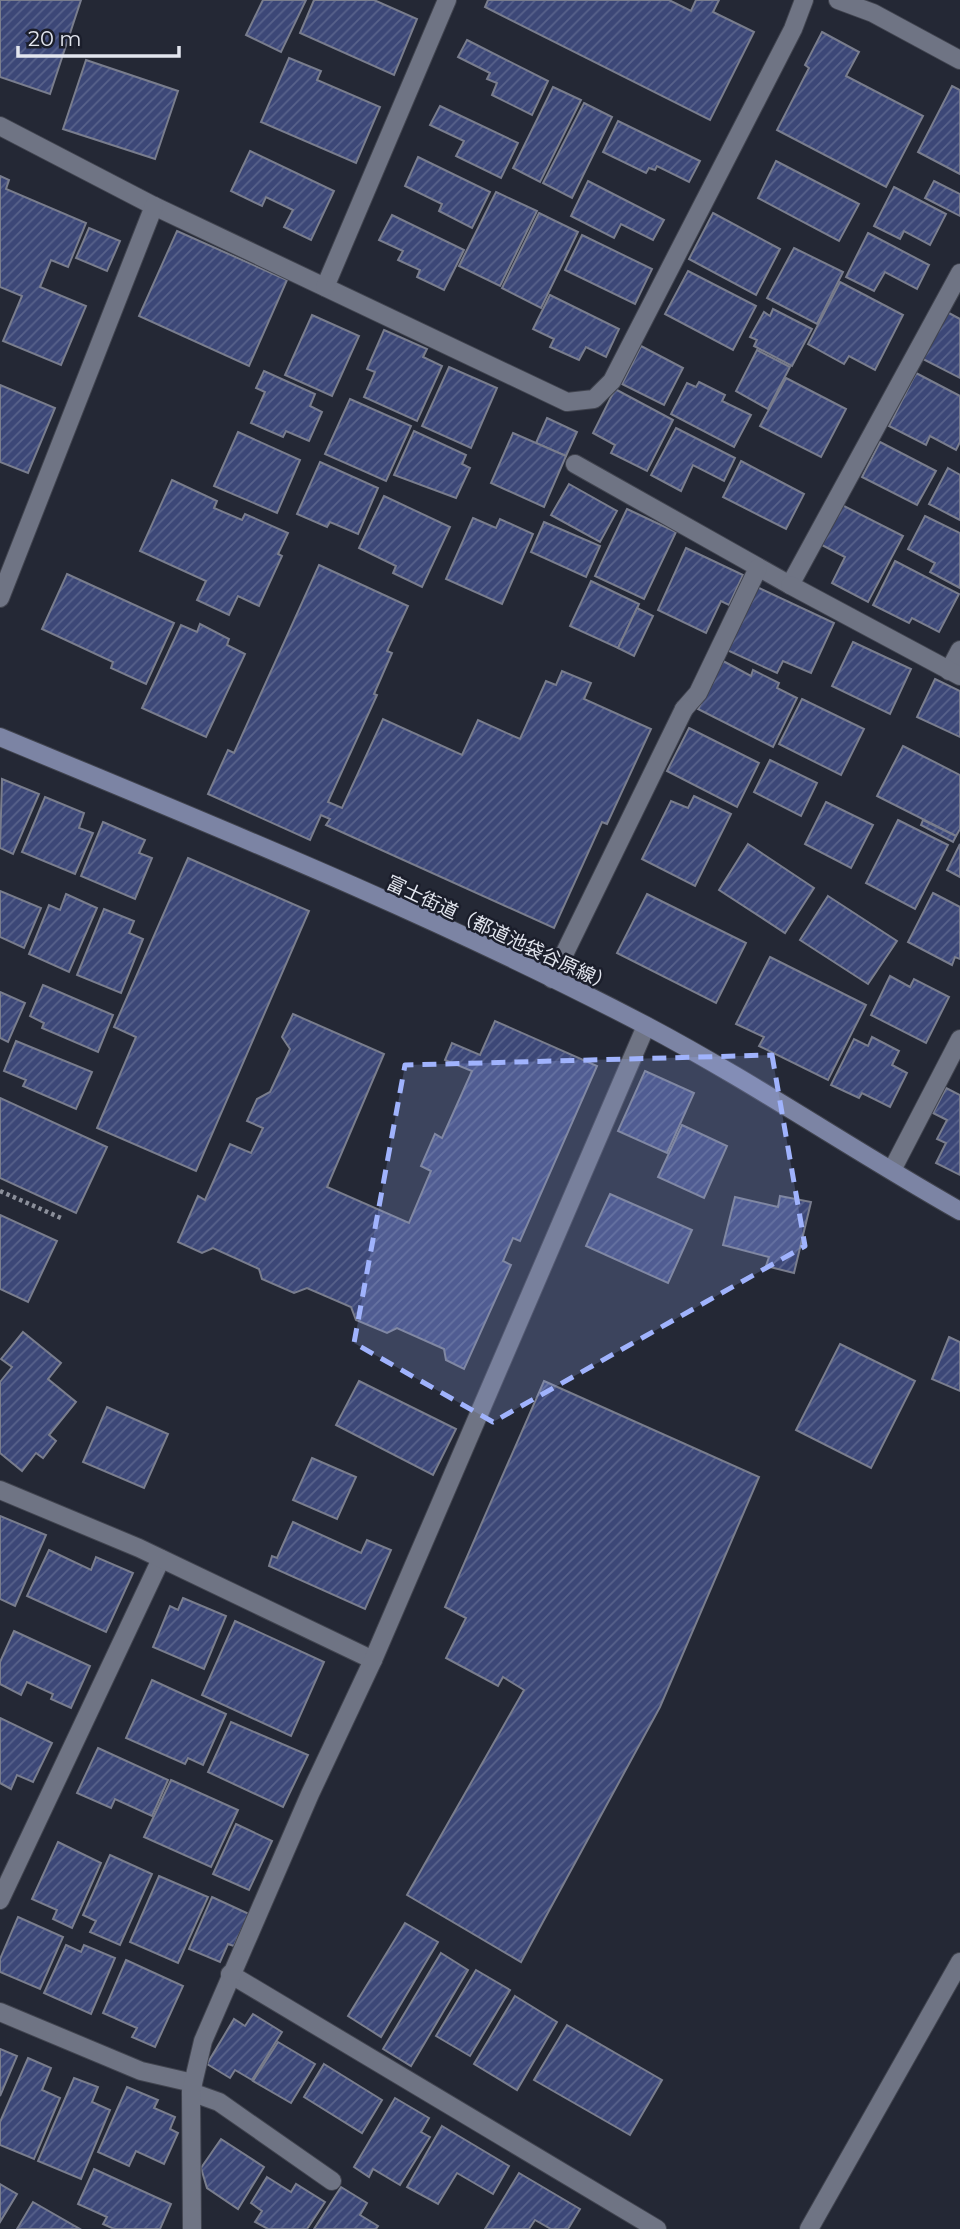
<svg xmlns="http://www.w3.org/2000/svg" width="960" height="2229" font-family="Montserrat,'Noto Sans JP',sans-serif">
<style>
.building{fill:url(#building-hatch);stroke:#797d8d;stroke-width:2}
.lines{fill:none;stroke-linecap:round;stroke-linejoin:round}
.service-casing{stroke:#41444f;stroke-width:20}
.minor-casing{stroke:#41444f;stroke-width:20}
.secondary-casing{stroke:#41444f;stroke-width:20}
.path{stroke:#8c909b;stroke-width:4.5;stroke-dasharray:3.5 3.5;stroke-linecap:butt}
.service{stroke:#6f7484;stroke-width:18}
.minor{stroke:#6f7484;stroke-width:18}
.secondary{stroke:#7c84a4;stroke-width:18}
.marked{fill:#a0b3fd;fill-opacity:0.2;stroke:#a0b3fd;stroke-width:5;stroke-dasharray:14 9;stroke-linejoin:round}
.labels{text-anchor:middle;stroke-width:5;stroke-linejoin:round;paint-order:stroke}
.street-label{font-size:19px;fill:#e3e6ef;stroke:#1b1e2b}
</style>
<defs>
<pattern id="building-hatch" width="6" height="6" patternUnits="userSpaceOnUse" patternTransform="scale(1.75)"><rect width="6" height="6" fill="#3c4777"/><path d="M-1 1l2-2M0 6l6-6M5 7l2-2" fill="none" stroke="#58628b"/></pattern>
</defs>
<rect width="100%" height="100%" fill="#242835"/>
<g class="building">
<polygon points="0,0 81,0 50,94 0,77"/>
<polygon points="263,0 306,0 281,52 246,35"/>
<polygon points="314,0 374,0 417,19 394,75 300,33"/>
<polygon points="488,0 669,0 691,11 696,0 719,0 713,12 754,32 710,120 485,7"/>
<polygon points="822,32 859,52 846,76 923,116 886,187 777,130 809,68 805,65"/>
<polygon points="467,40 548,81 532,115 492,95 497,83 487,79 490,73 458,57"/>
<polygon points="289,58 321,71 317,80 380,107 356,163 261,122"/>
<polygon points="86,60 178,91 155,159 63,129"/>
<polygon points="952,86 960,90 960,174 918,152"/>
<polygon points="553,87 581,100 540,182 513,168"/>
<polygon points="584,103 612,117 572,198 543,183"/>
<polygon points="440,106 518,143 501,178 456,156 464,141 430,125"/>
<polygon points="618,121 700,161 689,182 657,166 655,170 649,168 646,173 603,152"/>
<polygon points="250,151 334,191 311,240 284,227 293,210 266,197 262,206 231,191"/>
<polygon points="418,157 490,192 472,228 439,211 442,204 405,186"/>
<polygon points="776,161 859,204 839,241 758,198"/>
<polygon points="0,176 9,180 6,189 86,223 68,267 51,260 40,287 86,306 61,365 3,341 22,296 0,287"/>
<polygon points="588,181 664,220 653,240 621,224 614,238 571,216"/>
<polygon points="934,181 960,194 960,216 925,198"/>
<polygon points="894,187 946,214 930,245 904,231 900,239 874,226"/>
<polygon points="496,192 537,211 500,286 459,266"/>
<polygon points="539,213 578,232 541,308 502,288"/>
<polygon points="713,213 780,249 756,295 689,259"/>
<polygon points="392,215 464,250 444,290 417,277 420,270 398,260 403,251 379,240"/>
<polygon points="89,228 120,241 107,271 76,258"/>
<polygon points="177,231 287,280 249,366 139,316"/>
<polygon points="868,233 929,265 917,289 885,272 874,291 846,277"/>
<polygon points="582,235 652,269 635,304 565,270"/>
<polygon points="794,248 843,272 817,324 767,298"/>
<polygon points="688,271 756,306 733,350 665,314"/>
<polygon points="840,282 903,315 875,370 849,356 844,364 808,344"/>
<polygon points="550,295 619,329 606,357 586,347 579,360 550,347 554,339 533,329"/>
<polygon points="773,309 812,329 792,366 754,346 757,340 750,337 764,312 770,316"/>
<polygon points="947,312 960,319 960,378 923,359"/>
<polygon points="312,315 359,336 332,396 285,375"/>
<polygon points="384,330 427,349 423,357 442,366 417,421 364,397 375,372 367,369"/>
<polygon points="641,346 683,368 664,405 622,384"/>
<polygon points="757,350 790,367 768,409 736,391"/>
<polygon points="449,367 497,388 471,448 422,426"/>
<polygon points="264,371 315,394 310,406 322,412 309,441 286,431 283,437 251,423 265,392 256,388"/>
<polygon points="916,373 960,396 960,442 956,450 930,436 926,445 889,426"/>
<polygon points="786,378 846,409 821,457 760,426"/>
<polygon points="699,382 725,395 722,401 751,415 734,447 671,414 687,383 696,387"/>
<polygon points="0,385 55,408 28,473 0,462"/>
<polygon points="615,389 673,420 647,471 611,453 615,445 593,433"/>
<polygon points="350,399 411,426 386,481 325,454"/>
<polygon points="547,418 577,432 566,456 536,443"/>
<polygon points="676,428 735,458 724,481 693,465 681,491 651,475"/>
<polygon points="414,431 466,455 462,464 470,468 456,498 394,475"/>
<polygon points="238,432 300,460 277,513 214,486"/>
<polygon points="513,433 566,456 544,507 491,483"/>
<polygon points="880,442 936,471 917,505 862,477"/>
<polygon points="741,461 804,494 786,529 723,497"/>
<polygon points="320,462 378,488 358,534 330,522 327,527 297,514"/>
<polygon points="948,468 960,475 960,520 929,504"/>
<polygon points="172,480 217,501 214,508 242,520 245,514 288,533 278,554 282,556 259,606 238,596 229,615 197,600 206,581 140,551"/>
<polygon points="569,484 617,511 600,542 551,515"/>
<polygon points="384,496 450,527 422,587 393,573 396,566 359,548"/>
<polygon points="838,503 903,536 868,602 832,583 845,557 818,543"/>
<polygon points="627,509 676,532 644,599 595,576"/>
<polygon points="925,516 960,533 960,588 930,572 935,563 908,549"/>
<polygon points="473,518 496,528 500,519 533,534 502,604 446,579"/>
<polygon points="544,522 600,546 586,577 531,552"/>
<polygon points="686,548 743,575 729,605 721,601 706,633 658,610"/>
<polygon points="895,561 959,594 939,632 912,618 909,623 873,605"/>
<polygon points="319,565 408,606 387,651 392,653 374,694 377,695 328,802 342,808 383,719 462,755 478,720 520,739 546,681 556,685 562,671 591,683 584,699 651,729 607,824 602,822 554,928 326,825 330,819 321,815 310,840 208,794 228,750 234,753"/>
<polygon points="67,574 174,623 146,684 111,668 113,662 42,629"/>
<polygon points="591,581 639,604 618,648 570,626"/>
<polygon points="757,587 834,623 811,673 783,661 777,673 727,650"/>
<polygon points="637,608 653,616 634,656 618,648"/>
<polygon points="200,624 229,639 227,645 245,654 206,737 142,708 181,625 197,632"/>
<polygon points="853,642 911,669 890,714 832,686"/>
<polygon points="723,661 751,676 753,670 779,683 777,688 797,698 773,747 698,709"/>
<polygon points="935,679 960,691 960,737 917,717"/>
<polygon points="802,699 864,729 841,775 779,744"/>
<polygon points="689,728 759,763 737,807 667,771"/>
<polygon points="903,746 960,775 960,829 956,836 877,796"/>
<polygon points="770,760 817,783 801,816 754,792"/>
<polygon points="2,779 39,794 13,854 0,848"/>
<polygon points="694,796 731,814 695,886 642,859 671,801 688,808"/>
<polygon points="45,797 84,813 79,828 93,833 75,874 22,852"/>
<polygon points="826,802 873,825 851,868 805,844"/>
<polygon points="898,820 948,845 915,909 866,883"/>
<polygon points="923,820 956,836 953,842 921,825"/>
<polygon points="103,822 145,840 139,853 152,858 135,899 81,876"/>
<polygon points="748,844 814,888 785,933 719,890"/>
<polygon points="960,844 960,877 947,870"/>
<polygon points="188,858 309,911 196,1171 97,1128 136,1037 114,1027"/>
<polygon points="0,891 41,908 24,948 0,937"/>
<polygon points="933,893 960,907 960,959 955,957 952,965 908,942"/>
<polygon points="66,894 97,908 69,972 29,954 49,905 60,910"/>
<polygon points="647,894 746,943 716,1003 617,953"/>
<polygon points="828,896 897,941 868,984 800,940"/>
<polygon points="104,909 134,921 129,933 143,939 121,993 77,975"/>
<polygon points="770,957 866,1005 828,1080 759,1046 764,1037 736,1024"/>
<polygon points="890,976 910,987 914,979 949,997 926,1043 871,1015"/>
<polygon points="43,985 113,1015 98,1052 42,1028 44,1023 30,1016"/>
<polygon points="0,992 25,1003 8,1042 0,1038"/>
<polygon points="293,1014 384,1054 327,1187 409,1223 431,1171 421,1166 435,1134 442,1138 472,1071 445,1060 452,1043 480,1055 495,1021 597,1066 520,1241 513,1238 503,1261 511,1265 464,1369 446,1360 444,1349 397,1328 387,1333 356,1320 351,1307 307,1288 294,1293 262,1279 259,1269 213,1248 202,1253 178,1242 198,1196 205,1200 230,1144 251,1153 263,1128 247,1121 257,1099 270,1092 290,1049 282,1037"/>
<polygon points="872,1037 899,1051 892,1065 907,1073 890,1107 862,1093 859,1098 831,1085 854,1039 868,1046"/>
<polygon points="16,1041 92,1072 76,1109 23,1086 26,1080 4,1071"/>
<polygon points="645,1071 694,1093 667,1153 618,1131"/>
<polygon points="946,1088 960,1095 960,1175 936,1163 946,1143 937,1139 947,1120 933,1113"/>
<polygon points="0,1098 107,1147 76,1213 0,1178"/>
<polygon points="682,1125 727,1146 704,1198 658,1177"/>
<polygon points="610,1194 692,1230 668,1283 586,1246"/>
<polygon points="780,1196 811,1202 794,1273 766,1266 769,1257 723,1245 735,1197 778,1207"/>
<polygon points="0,1215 57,1241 28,1302 0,1289"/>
<polygon points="23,1332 61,1363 48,1379 76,1402 49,1435 56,1441 43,1458 36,1453 22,1471 0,1453 0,1382 12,1367 1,1359"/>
<polygon points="949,1337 960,1342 960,1391 932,1379"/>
<polygon points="840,1344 915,1381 871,1468 796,1430"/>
<polygon points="359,1381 456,1429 433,1475 336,1425"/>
<polygon points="544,1381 759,1477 660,1707 521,1962 407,1895 524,1690 503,1677 498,1686 446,1658 466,1618 445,1607"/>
<polygon points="107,1407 168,1434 144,1488 83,1462"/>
<polygon points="312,1458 356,1477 337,1519 293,1500"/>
<polygon points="0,1516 46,1535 15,1606 0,1599"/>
<polygon points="293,1522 361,1553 367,1540 391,1550 365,1609 269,1566 272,1556 277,1558"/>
<polygon points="49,1550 91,1570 96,1557 133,1573 106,1632 27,1596"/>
<polygon points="183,1598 226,1616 204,1669 153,1647 170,1606 178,1610"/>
<polygon points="235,1621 324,1662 291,1736 202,1695"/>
<polygon points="14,1631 90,1666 71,1708 51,1699 53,1694 27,1682 21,1695 0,1684 0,1662"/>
<polygon points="152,1680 226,1714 203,1765 188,1758 185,1764 126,1738"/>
<polygon points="0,1718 52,1743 33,1782 17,1775 11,1789 0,1783"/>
<polygon points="231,1722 308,1755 283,1807 208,1772"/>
<polygon points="98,1748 168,1780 152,1816 115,1799 111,1808 77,1793"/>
<polygon points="171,1780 238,1810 211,1867 144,1837"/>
<polygon points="236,1824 272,1841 249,1890 213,1874"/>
<polygon points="58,1842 101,1863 72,1928 53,1919 57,1910 32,1899"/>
<polygon points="110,1855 152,1874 120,1945 90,1932 96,1921 83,1915"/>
<polygon points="159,1876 208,1897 178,1963 130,1942"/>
<polygon points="212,1897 249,1914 234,1946 228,1944 220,1962 189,1949"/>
<polygon points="18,1917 63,1937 40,1989 0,1972 0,1959"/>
<polygon points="405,1923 438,1942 381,2037 348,2016"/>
<polygon points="66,1945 81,1952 84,1945 115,1958 91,2014 44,1993"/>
<polygon points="441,1953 468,1970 411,2066 383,2049"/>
<polygon points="126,1960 183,1986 155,2047 132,2037 137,2028 103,2013"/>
<polygon points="476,1970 510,1990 470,2056 436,2036"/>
<polygon points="515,1996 557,2022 517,2090 474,2064"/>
<polygon points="253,2014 282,2032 252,2080 235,2070 230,2078 207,2064 234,2019 245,2026"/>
<polygon points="567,2025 662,2080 630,2135 534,2080"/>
<polygon points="278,2042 315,2064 291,2103 253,2081"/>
<polygon points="0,2049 17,2056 0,2096"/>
<polygon points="28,2058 51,2068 42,2090 60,2098 34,2159 0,2145 0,2122"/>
<polygon points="324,2064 382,2100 362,2133 304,2097"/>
<polygon points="74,2078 98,2087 92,2102 110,2110 81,2179 38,2161"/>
<polygon points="127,2087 158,2100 154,2108 175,2117 170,2129 178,2133 164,2164 136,2151 129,2166 98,2152"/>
<polygon points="395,2098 429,2118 421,2132 430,2137 400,2185 373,2169 369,2177 354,2167"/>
<polygon points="442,2126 509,2166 493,2194 457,2173 438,2204 407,2187"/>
<polygon points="221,2139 264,2167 238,2209 207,2188 201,2168"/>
<polygon points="94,2169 171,2204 160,2229 114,2229 103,2224 107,2217 78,2204"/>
<polygon points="519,2173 580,2209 568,2229 551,2229 535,2220 529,2229 485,2229"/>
<polygon points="267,2177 291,2192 296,2184 325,2202 307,2229 268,2229 255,2222 262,2211 251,2203"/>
<polygon points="0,2184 17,2194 0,2222"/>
<polygon points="341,2187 367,2203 360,2215 378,2226 376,2229 314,2229"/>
<polygon points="33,2202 80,2229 17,2229"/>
</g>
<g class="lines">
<defs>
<g id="service">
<polyline points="575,464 790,585 960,273"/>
<polyline points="949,671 960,650"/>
<polyline points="684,709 698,693 758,568"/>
<polyline points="892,1170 960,1039"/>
<polyline points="0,1900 161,1559"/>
<polyline points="0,2012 141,2071 193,2083"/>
<polyline points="191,2092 219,2102 332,2181"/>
</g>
<g id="minor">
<polyline points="838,0 873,13 960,60"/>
<polyline points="0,126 154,206 567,402 594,399 612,381 793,29 804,0"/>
<polyline points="325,287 447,0"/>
<polyline points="790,585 960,676"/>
<polyline points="0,598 154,206"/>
<polyline points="552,979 684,709"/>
<polyline points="0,1490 139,1548 373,1660"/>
<polyline points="230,1974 657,2229"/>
<polyline points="192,2229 191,2092 203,2041 310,1794 373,1660 646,1026"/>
<polyline points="809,2229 960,1962"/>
</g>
<path id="secondary" d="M0 737C217 827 437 916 645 1025 753 1082 854 1151 960 1211"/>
</defs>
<use href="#service" class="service-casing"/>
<use href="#minor" class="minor-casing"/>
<use href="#secondary" class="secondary-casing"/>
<polyline class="path" points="0,1191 61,1218"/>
<use href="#service" class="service"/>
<use href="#minor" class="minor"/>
<use href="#secondary" class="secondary"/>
</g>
<path class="marked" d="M772 1055 805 1246 493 1422 354 1343 405 1065Z"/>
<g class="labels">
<g class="street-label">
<text transform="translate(500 933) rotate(25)" y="7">富士街道（都道池袋谷原線）</text>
</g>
</g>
<path d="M18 46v10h161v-10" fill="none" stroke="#e3e6ef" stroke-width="3.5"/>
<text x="28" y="46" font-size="21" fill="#e3e6ef" stroke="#1b1e2b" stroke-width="5" paint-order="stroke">20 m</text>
</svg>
